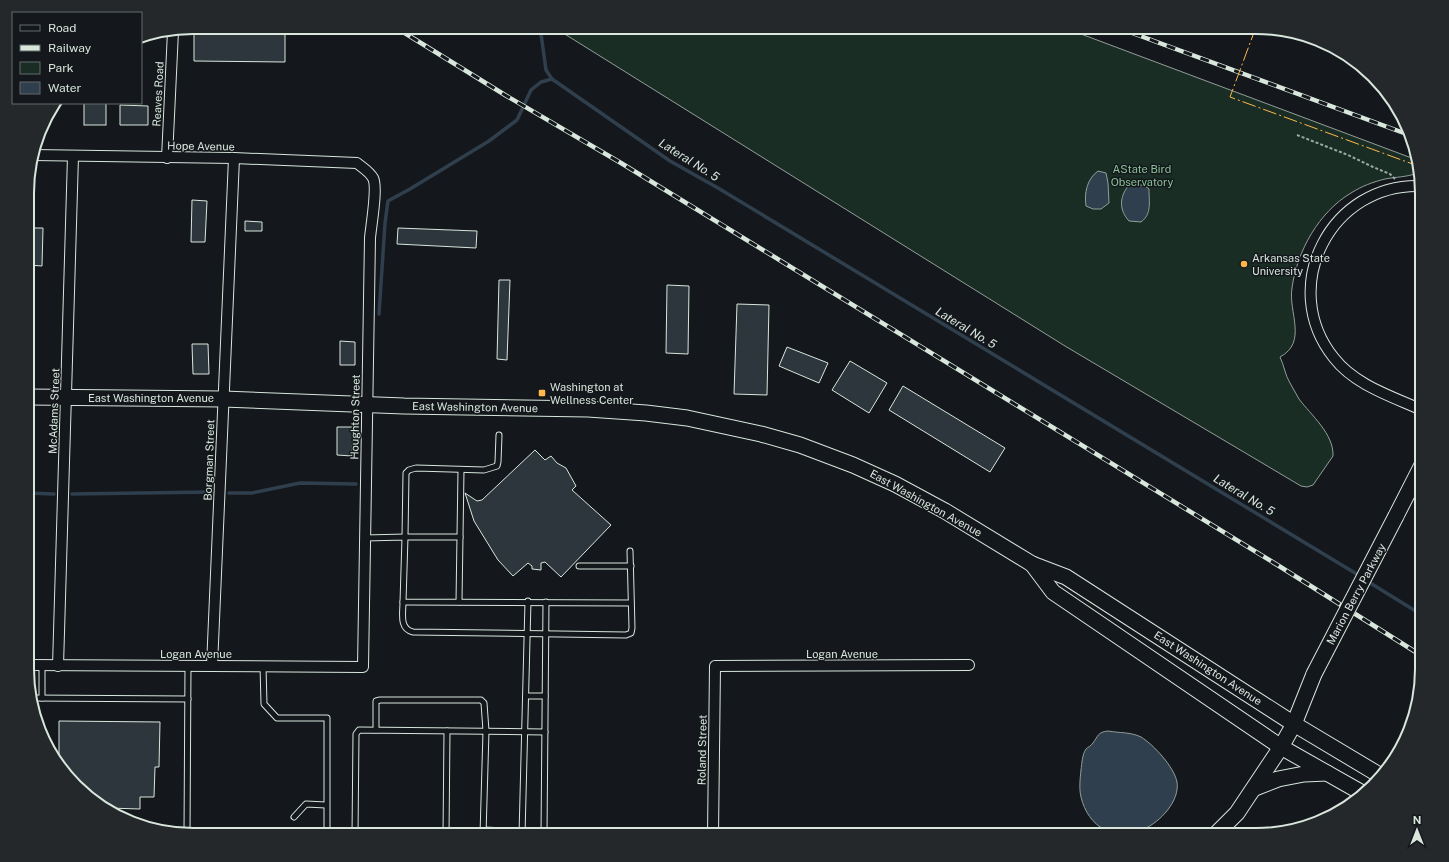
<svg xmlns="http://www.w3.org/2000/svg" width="1449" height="862" font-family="'Public Sans',sans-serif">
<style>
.green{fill:#1a2d24;stroke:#939e99}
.water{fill:#2f3f4d;stroke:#939e99}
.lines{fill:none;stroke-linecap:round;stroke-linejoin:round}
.stream{stroke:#2f3f4d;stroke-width:3.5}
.building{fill:#2c363c;stroke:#d8e6dc}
.lane-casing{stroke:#d8e6dc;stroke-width:7}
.street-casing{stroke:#d8e6dc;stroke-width:12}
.secondary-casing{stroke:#d8e6dc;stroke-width:17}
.path{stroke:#9da8a2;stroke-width:2;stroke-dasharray:3 2;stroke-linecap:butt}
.lane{stroke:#14181c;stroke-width:5}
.street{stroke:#14181c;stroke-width:10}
.secondary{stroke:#14181c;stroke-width:15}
.rail-casing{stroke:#d8e6dc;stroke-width:4.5}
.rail{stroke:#14181c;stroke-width:3;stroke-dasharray:9;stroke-linecap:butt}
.secondary-bridge-casing{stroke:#d8e6dc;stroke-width:17;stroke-linecap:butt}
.secondary-bridge{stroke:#14181c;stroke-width:15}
.power{stroke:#ffb74d;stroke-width:1;stroke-dasharray:14 3 2 3;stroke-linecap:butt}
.poi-dot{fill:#ffb74d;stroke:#14181c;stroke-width:1.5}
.labels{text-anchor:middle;stroke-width:3;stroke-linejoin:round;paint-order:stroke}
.street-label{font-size:11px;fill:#d8e6dc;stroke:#14181c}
.park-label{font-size:11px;fill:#8ac095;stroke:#14181c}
.poi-label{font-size:11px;fill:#d8e6dc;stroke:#14181c;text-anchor:start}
.water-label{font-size:12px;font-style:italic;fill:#d8e6dc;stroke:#14181c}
.rim{fill:none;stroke:#d8e6dc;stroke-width:2}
</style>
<rect width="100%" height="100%" fill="#14181c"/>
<path class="green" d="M556 27H1073V31L1417 160 1419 169 1418 173C1407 177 1396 177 1385 179 1373 182 1362 186 1351 193 1319 212 1297 251 1292 288 1288 312 1308 342 1280 357 1284 365 1285 375 1290 383 1293 388 1296 394 1299 399 1311 415 1334 434 1333 456L1313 485 1307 487 1301 486 1065 346 555 28Z"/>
<g class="water">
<path d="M1098 171 1106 173 1108 183 1109 203 1101 209H1093L1086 206C1084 193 1087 179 1098 171Z"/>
<path d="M1129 185H1144L1149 189C1149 202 1152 214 1141 222L1129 221C1119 210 1119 197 1129 185Z"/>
<path d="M1108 731C1119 733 1131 732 1141 737 1154 745 1174 767 1177 782 1180 801 1160 822 1144 829 1115 843 1088 827 1081 797 1079 789 1080 779 1081 770 1082 763 1082 755 1086 749 1088 747 1091 746 1093 743 1098 736 1098 732 1108 731Z"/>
</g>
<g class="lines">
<g class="stream">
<polyline points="543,27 541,34 546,70 552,79 670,161 718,188 1360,576"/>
<polyline points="379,314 385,223 388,201 410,189 489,141 517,120 531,90 541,82 552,79"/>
<polyline points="28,493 54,494"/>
<polyline points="229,493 252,493 300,483 356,484"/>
<polyline points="72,494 211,492"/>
<polyline points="1367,581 1422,615"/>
</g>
</g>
<g class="building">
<polygon points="194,27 285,27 285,62 194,61"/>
<rect x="84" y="103" width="22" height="22"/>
<polygon points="120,105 148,106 148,125 120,125"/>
<polygon points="192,200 207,201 205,242 191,242"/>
<polygon points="245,221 262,222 262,231 245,231"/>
<polygon points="30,228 43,228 42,266 28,265"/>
<polygon points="398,228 477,231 476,248 397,244"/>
<polygon points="499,280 510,280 507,360 497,359"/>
<polygon points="667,285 689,286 688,354 666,353"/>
<polygon points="737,304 769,305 767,395 734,394"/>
<polygon points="340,341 355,342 355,365 340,365"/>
<polygon points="192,344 208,344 209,374 193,374"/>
<polygon points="787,347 828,363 819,383 779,366"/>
<polygon points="850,361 887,383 869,413 832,390"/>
<polygon points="903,386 1005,448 990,472 889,410"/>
<polygon points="337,427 353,427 352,456 337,455"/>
<polygon points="535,450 545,460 551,456 557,463 566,468 576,486 572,490 611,525 561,577 545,562 541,563 541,570 532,569 532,566 528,563 513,576 498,560 474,521 465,493 477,501 482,500"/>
<polygon points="28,591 33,591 33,600 28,599"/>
<polygon points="59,721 160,722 159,767 155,767 154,797 140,797 140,809 108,808 108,811 59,765"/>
</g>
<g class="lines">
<defs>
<g id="lane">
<polyline points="460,537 405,537 406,473 409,470 416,468 484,470 497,466 498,462 499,435"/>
<polyline points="365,538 405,537 403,602 631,603"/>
<polyline points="579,566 631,566"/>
<path d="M403 602C403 613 399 629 413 632L626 635 631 633 632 628 630 551"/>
<polyline points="459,602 461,470"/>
<polyline points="42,665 42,698"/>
<polyline points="263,666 264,704 277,718 327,718 327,835"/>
<polyline points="526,696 545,696"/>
<polyline points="31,698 188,699"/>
<polyline points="376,730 376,701 380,700 481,700 484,703 486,731 483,835"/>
<polyline points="294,817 306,804 326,805"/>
<polyline points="157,830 187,831"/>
<polyline points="484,830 544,833"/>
<polyline points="187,834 188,666"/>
<polyline points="355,835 356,734 359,730 545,732"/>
<polyline points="446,835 447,731"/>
<polyline points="522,835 528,601"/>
<polyline points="544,835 546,602"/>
</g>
<g id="street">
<polyline points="167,158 173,31"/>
<path d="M1422 186C1331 182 1277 287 1334 358 1355 385 1391 396 1422 410"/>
<path d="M28 665 363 667 370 238C371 226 378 187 373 178 369 171 363 168 357 163L234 158 33 155"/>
<polyline points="58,666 73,156"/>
<polyline points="212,666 234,158"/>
<polyline points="713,835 715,666 969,665"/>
</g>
<g id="secondary">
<polyline points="28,397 223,399 404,406 588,409 646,413 687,418 761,434 800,445 853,465 895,484 945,511 1032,564 1066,577 1294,724 1381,776"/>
<polyline points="1396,516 1422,465"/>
<polyline points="1032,564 1053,592 1281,747 1364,794"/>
<polyline points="1255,788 1278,779 1304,774 1327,773"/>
<polyline points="1215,835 1237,813 1281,747 1294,724 1314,674"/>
</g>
</defs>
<use href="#lane" class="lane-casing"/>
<use href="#street" class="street-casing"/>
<use href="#secondary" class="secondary-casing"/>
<polyline class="path" points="1297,135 1348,155 1373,167 1390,174 1395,179"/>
<use href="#lane" class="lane"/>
<use href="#street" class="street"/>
<use href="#secondary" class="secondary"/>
<defs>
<g id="rail">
<polyline points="395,27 505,95 621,163 1279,566 1422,656"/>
<polyline points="1116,27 1412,136"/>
<polyline points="1279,30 1345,54"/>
</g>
</defs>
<use href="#rail" class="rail-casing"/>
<use href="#rail" class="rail"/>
<defs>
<polyline id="secondary-bridge" points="1314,674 1396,516"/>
</defs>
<use href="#secondary-bridge" class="secondary-bridge-casing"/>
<use href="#secondary-bridge" class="secondary-bridge"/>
<polyline class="power" points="1256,27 1230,97 1418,166"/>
</g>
<g class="poi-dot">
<circle cx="1244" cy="264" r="4"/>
<rect x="538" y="389" width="8" height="8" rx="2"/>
</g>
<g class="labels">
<g class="street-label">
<text transform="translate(158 94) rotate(-87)" y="4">Reaves Road</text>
<text transform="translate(201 146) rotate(1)" y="4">Hope Avenue</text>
<text x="151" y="402">East Washington Avenue</text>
<text transform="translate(475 407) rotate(1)" y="4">East Washington Avenue</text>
<text transform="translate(54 411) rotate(-88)" y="4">McAdams Street</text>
<text transform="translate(355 417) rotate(-89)" y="4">Houghton Street</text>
<text transform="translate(209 460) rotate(-88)" y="4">Borgman Street</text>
<text transform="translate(926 503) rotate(29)" y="4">East Washington Avenue</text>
<text transform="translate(1356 594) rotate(-62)" y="4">Marion Berry Parkway</text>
<text x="196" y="658">Logan Avenue</text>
<text x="842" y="658">Logan Avenue</text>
<text transform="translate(1208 668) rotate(33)" y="4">East Washington Avenue</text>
<text transform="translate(702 750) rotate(-89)" y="4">Roland Street</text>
</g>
<g class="park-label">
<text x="1142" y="173">AState Bird<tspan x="1142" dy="13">Observatory</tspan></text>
</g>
<g class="poi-label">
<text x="1252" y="262">Arkansas State<tspan x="1252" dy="13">University</tspan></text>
<text x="550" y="391">Washington at<tspan x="550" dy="13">Wellness Center</tspan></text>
</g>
<g class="water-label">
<text transform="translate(689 160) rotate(32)" y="4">Lateral No. 5</text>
<text transform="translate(966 328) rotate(31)" y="4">Lateral No. 5</text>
<text transform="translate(1244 495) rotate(31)" y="4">Lateral No. 5</text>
</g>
</g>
<path d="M0 0H1449V862H0ZM193 34H1256A159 159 0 0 1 1415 193V669A159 159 0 0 1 1256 828H193A159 159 0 0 1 34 669V193A159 159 0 0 1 193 34Z" fill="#24282b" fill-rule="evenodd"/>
<path class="rim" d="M193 34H1256A159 159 0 0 1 1415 193V669A159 159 0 0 1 1256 828H193A159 159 0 0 1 34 669V193A159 159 0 0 1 193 34Z"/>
<rect x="12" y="12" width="130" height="92" fill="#14181c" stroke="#626a69"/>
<rect x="20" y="25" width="20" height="6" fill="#14181c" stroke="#626a69"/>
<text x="48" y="32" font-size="12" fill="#d8e6dc">Road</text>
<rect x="20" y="45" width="20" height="6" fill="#d8e6dc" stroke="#626a69"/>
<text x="48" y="52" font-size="12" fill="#d8e6dc">Railway</text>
<rect x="20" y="62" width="20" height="12" fill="#1a2d24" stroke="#626a69"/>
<text x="48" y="72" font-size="12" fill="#d8e6dc">Park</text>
<rect x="20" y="82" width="20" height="12" fill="#2f3f4d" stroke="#626a69"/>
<text x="48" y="92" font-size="12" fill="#d8e6dc">Water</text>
<g transform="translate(1417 830)" stroke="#14181c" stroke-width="3" paint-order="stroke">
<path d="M0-3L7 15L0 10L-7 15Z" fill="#d8e6dc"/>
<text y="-6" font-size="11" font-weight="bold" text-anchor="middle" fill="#d8e6dc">N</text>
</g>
</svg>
